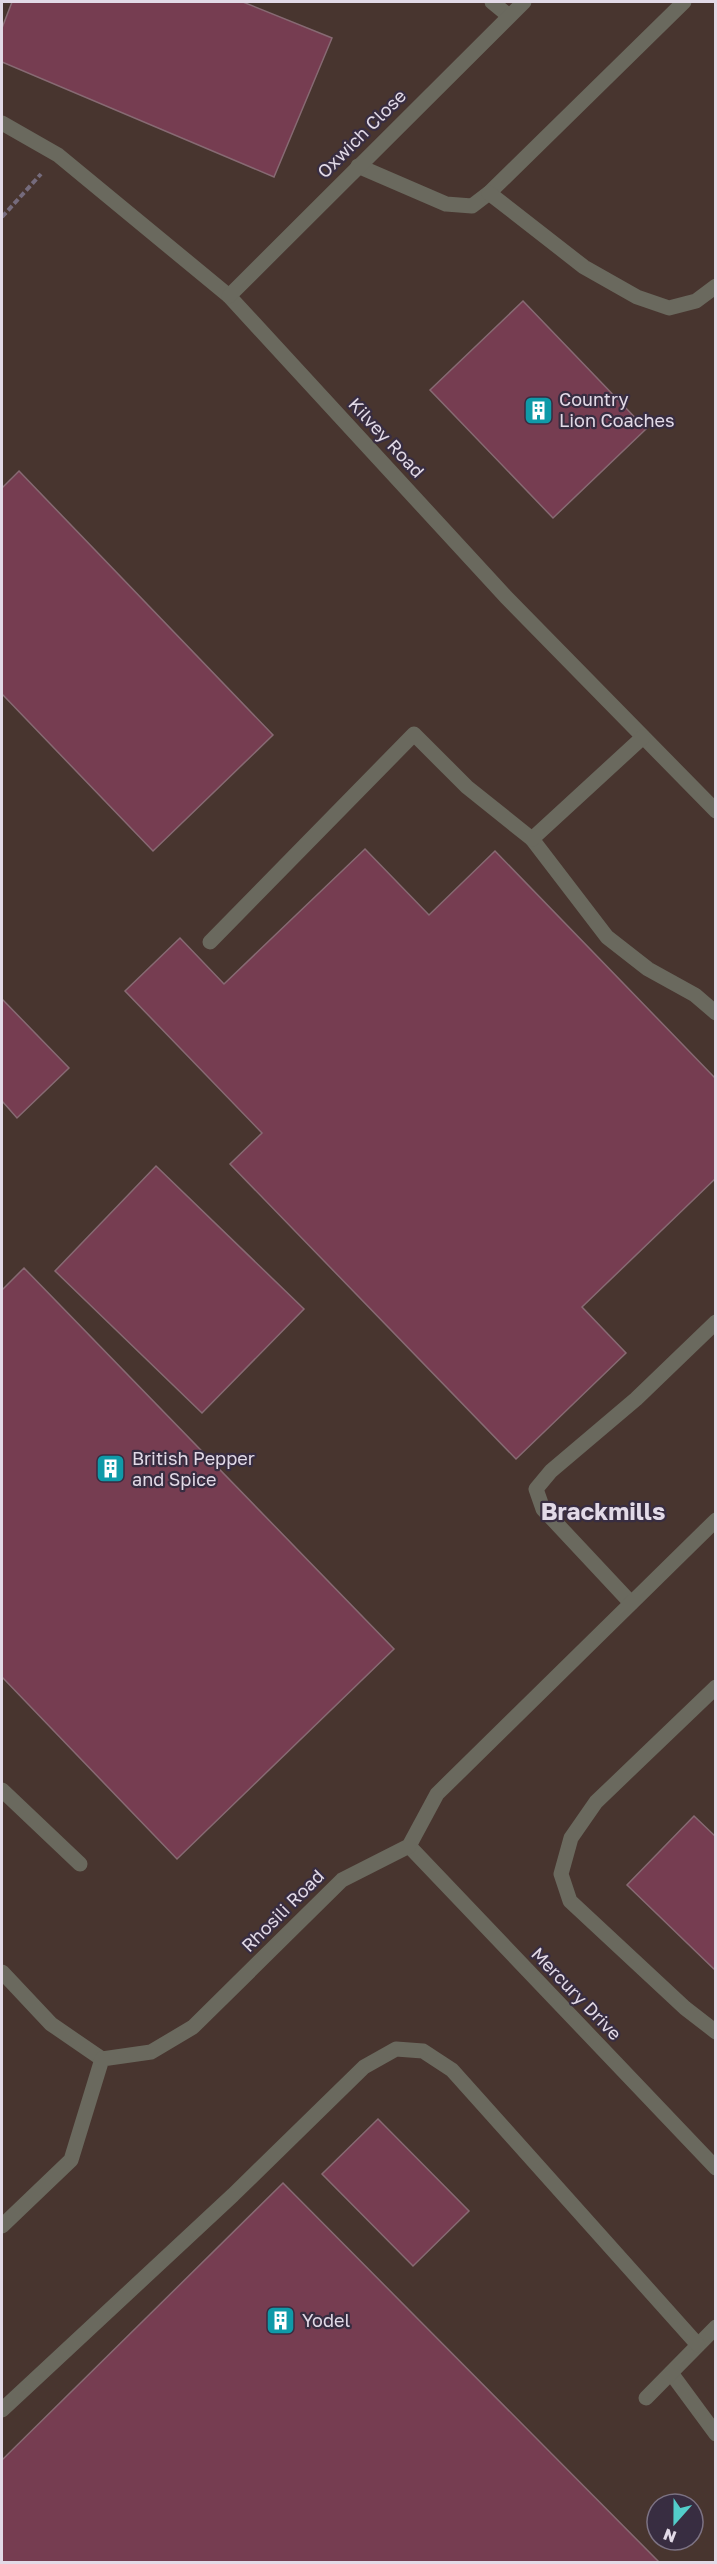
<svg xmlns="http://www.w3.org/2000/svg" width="717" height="2564" font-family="'Golos Text',sans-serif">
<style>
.industrial{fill:#48352f;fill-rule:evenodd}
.building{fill:#763d51;stroke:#876a73;stroke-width:1.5}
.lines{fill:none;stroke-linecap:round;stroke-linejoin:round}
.path{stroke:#756b7c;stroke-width:4;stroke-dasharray:6 3;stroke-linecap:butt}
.minor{stroke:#6a695e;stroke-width:15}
.labels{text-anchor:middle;stroke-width:4.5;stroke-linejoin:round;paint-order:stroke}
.street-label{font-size:18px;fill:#e2dae7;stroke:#382d41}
.poi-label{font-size:18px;fill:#e2dae7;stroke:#382d41;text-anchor:start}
.district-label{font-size:24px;font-weight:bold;fill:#e2dae7;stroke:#382d41}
</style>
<rect width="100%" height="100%" fill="#382d41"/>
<path class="industrial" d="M2 2H715V2562H2ZM657 2504H693V2540H657Z"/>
<g class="building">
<polygon points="12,2 243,2 332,38 274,177 2,62 2,28"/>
<polygon points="523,301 646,429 553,518 430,390"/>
<polygon points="19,471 273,735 153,851 2,694 2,488"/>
<polygon points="365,849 429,915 495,851 716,1079 716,1178 582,1307 626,1353 516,1459 230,1164 262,1133 125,991 180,938 224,984"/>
<polygon points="2,999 69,1068 17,1118 2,1101"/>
<polygon points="156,1166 304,1309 202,1413 55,1271"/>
<polygon points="24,1268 394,1649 177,1859 2,1677 2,1290"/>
<polygon points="694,1816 716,1837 716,1971 627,1885"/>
<polygon points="378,2119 469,2211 413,2266 322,2174"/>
<polygon points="283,2183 659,2562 2,2562 2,2460"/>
</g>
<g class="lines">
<polyline class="path" points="2,217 41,174"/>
<g class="minor">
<polyline points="492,2 509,16"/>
<polyline points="2,123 58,155 229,296 506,597 716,811"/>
<polyline points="358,166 446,204 472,206 489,193 684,2"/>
<polyline points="489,193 584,267 637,297 669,308 696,301 716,286"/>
<polyline points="229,296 524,2"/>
<polyline points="532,839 607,937 648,969 695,995 716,1013"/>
<polyline points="210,942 414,734 467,787 532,839 643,737"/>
<polyline points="631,1603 543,1509 536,1489 551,1471 636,1399 716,1322"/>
<polyline points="716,1687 596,1802 571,1838 561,1874 570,1901 685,2008 716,2032"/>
<polyline points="2,1790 80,1864"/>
<polyline points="409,1846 716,2168"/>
<polyline points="2,1972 51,2024 102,2059"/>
<polyline points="2,2226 71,2160 102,2059 151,2052 193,2027 342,1880 409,1846 437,1794 716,1520"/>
<polyline points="671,2373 716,2434"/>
<polyline points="646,2398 716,2327"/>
<polyline points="2,2410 233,2195 364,2067 396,2049 423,2051 452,2070 698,2345"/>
</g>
</g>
<defs>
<symbol id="building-square" viewBox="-11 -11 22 22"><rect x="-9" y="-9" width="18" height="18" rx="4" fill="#0f9aa8" stroke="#382d41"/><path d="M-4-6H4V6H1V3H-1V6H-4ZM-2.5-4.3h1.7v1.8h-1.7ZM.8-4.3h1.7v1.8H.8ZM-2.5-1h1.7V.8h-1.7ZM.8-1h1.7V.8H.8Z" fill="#fff"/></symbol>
</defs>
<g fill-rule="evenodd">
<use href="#building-square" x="522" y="394" width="33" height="33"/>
<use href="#building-square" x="94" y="1452" width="33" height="33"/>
<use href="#building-square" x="264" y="2304" width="33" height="33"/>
</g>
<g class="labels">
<g class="street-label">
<text transform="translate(362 134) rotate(-45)" y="6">Oxwich Close</text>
<text transform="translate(386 438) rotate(47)" y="6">Kilvey Road</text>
<text transform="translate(283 1911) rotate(-45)" y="6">Rhosili Road</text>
<text transform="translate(576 1994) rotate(46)" y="6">Mercury Drive</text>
</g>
<g class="poi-label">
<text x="559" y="406">Country<tspan x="559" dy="21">Lion Coaches</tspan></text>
<text x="132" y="1465">British Pepper<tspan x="132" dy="21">and Spice</tspan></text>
<text x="302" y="2327">Yodel</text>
</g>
<g class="district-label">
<text x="603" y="1520">Brackmills</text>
</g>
</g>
<rect width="717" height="2564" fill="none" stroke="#e2dae7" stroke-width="6"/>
<g transform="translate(675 2522) rotate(201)"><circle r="28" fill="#382d41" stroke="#7c7283" stroke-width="1.5"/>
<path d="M0-4.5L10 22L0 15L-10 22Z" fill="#53cdca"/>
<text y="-9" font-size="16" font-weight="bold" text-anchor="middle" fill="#e2dae7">N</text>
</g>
</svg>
